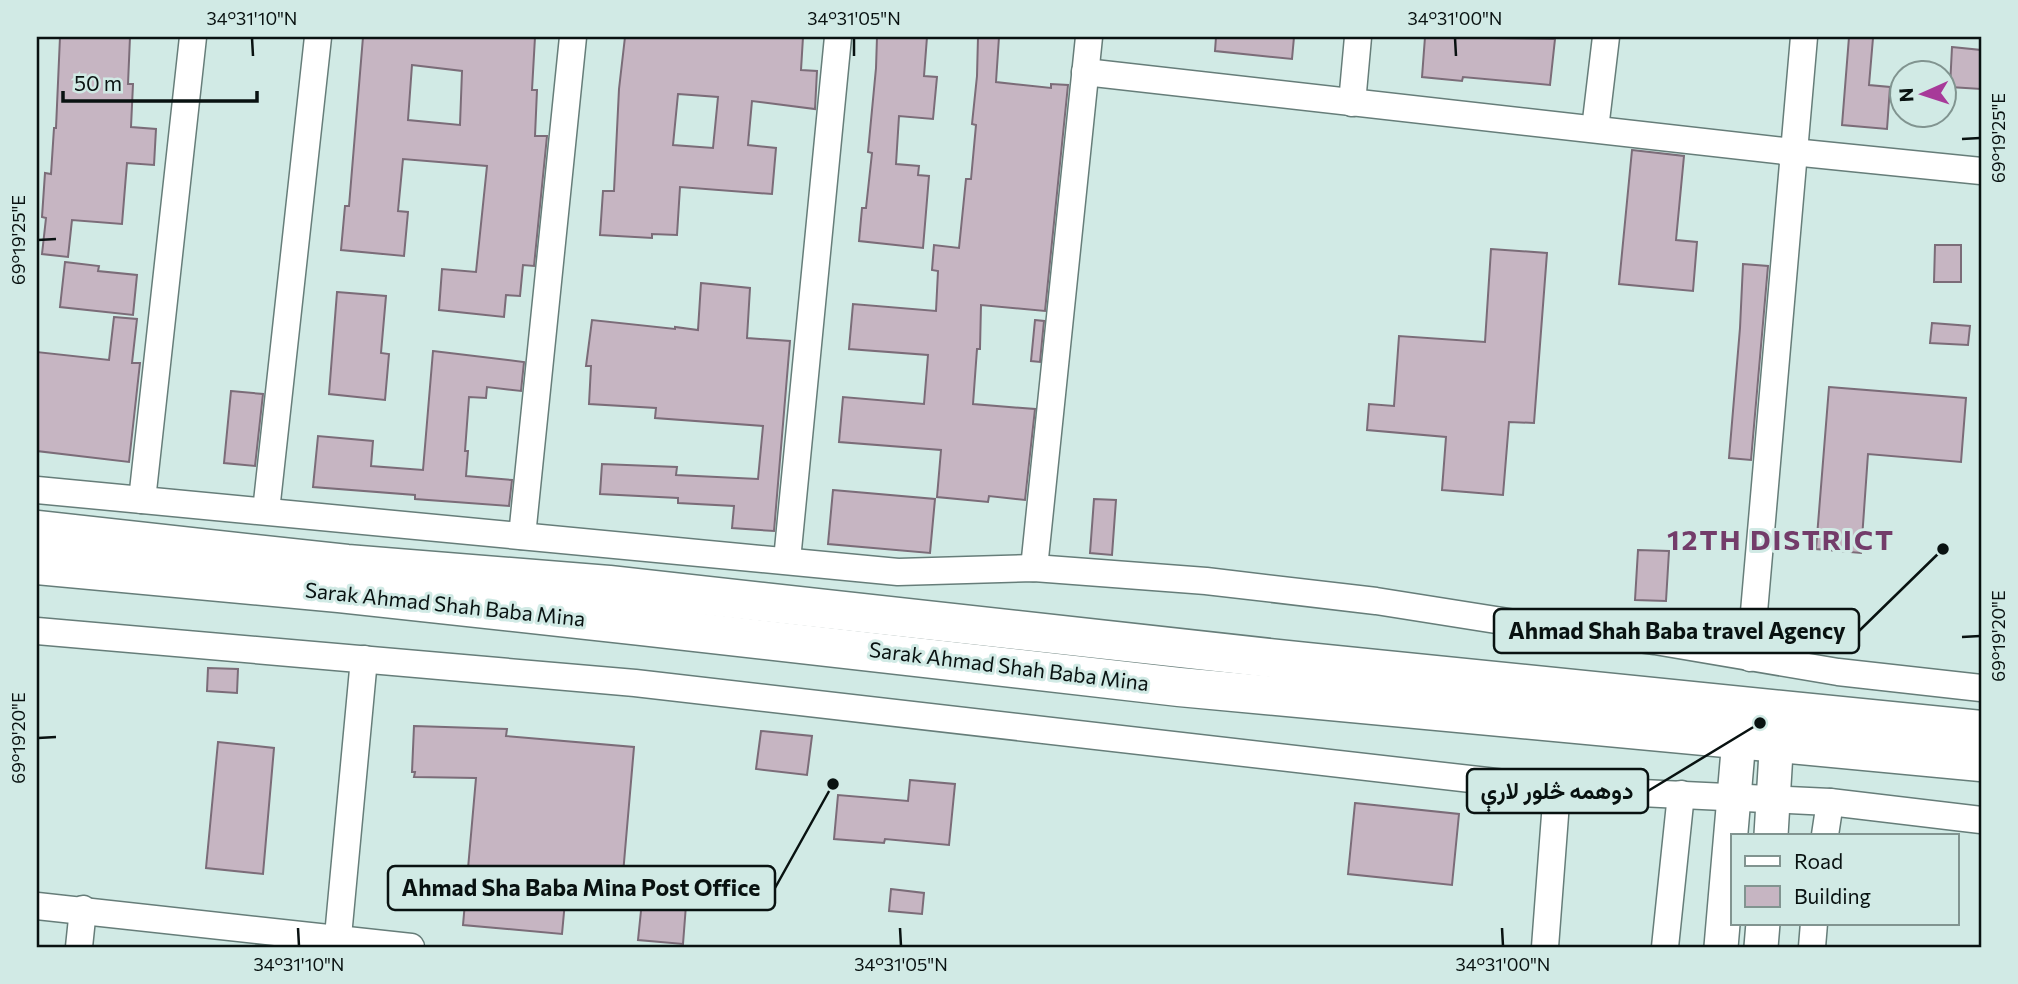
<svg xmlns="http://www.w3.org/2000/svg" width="2018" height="984" font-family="Commissioner,Vazirmatn,sans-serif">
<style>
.building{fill:#c6b5c2;stroke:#7b6c78;stroke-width:2;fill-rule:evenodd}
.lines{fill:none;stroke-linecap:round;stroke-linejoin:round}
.minor-casing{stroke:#667d79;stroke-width:29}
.major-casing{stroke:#667d79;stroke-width:36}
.highway-casing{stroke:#667d79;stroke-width:41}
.minor{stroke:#fff;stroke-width:26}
.major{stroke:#fff;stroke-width:33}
.highway{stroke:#fff;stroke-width:38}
.ticks{fill:none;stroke:#091211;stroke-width:2.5}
.labels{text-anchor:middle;stroke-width:6;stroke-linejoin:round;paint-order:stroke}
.street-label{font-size:21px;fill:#091211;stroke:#d1eae5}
.district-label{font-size:28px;font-weight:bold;letter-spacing:2px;fill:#733c6a;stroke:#d1eae5}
.leader{fill:none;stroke:#091211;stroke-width:2.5}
.callout-dot{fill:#091211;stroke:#d1eae5;stroke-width:2.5}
.callout{fill:#d1eae5;stroke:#091211;stroke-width:2.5}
.callout-label{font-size:23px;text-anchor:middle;font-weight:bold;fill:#091211}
.neatline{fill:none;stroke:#091211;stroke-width:2.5}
.ticks-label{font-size:18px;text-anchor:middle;fill:#091211}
</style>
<rect width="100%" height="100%" fill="#d1eae5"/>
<g class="building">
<polygon points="60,37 130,37 128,84 133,84 131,127 156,129 154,165 127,163 122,224 72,220 68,257 42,254 46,218 42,217 45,173 51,174 54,128 56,128"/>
<path d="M363 37H535L532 90H537L535 136H547L534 266 523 265 520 296 506 295 504 317 439 310 442 269 476 272 487 166 403 159 398 211 408 212 404 256 341 250 345 206H349ZM412 65 462 71 460 125 408 120Z"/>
<path d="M625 37H803L801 70 817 71 815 109 752 101 748 145 776 148 772 194 680 187 677 235 652 234V238L600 235 603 191H614L619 89ZM678 94 718 97 713 148 673 145Z"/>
<polygon points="877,37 927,37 924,76 937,77 933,119 899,116 896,164 919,166 918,175 929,176 923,248 859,241 862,208 866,208 872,153 868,152 876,68"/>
<polygon points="978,37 999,37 996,82 1051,88 1051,84 1068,85 1045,311 981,305 980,349 977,349 973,404 1035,409 1025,500 989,496 988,502 937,497 941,450 839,442 843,397 924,404 928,355 849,349 853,304 936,311 938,271 932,270 934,245 959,248 966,179 971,179 976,125 972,124 977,76"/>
<polygon points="1216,37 1294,37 1292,59 1215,51"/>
<polygon points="1425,37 1555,39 1550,85 1463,77 1462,81 1422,77"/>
<polygon points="1849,37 1873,38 1869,85 1890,87 1887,129 1842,125"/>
<polygon points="1952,47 1981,50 1981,89 1950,87"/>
<polygon points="1632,150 1684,156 1676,240 1697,242 1693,291 1619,284"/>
<polygon points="1935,245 1961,245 1961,282 1934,282"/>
<polygon points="1491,249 1547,253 1534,423 1509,422 1503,495 1442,490 1446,437 1367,430 1369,404 1394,406 1399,336 1485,342"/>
<polygon points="65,262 99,266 98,271 137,275 133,315 60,307"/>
<polygon points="1743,264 1768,266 1751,460 1729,458 1740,328"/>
<polygon points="701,283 750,288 747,338 790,341 774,531 732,528 734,506 678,503 678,498 600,494 602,464 677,467 676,475 758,479 763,426 655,418 656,408 589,404 591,366 586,366 592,320 675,329 675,327 698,330"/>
<polygon points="337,292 386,296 381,353 389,354 385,400 329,394"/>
<polygon points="114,317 137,319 132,363 140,363 129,462 37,451 37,352 109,360"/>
<polygon points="1035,320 1044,321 1040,362 1031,361"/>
<polygon points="1932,323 1970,326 1968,345 1930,343"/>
<polygon points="433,351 524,362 521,391 487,387 486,398 469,397 465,451 468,451 466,476 512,480 509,506 415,499 415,495 313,487 318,436 373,441 371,466 423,470"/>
<polygon points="1829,387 1966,398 1961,462 1868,454 1861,553 1816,549"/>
<polygon points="231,391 263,394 255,466 224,463"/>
<polygon points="833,490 935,499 930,553 828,544"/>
<polygon points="1094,499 1116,500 1112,555 1090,553"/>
<polygon points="1638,550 1669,551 1666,601 1635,600"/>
<polygon points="208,668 238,669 237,693 207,691"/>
<polygon points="414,726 507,729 506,736 634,747 623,874 568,869 562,934 463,925 476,778 414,777 415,772 412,772"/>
<polygon points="761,731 812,736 807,775 756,769"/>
<polygon points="218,742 274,748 263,874 206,868"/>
<polygon points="910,780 955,784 949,845 885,839 884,843 834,839 838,795 908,801"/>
<polygon points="1355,803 1459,814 1452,885 1348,874"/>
<polygon points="891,889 924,893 922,914 889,911"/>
<polygon points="642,901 686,905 683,944 638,940"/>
</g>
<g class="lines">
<defs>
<g id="minor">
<polyline points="1085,72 1793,152 1981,171"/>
<polyline points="1352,103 1358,37"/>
<polyline points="1595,129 1606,37"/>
<polyline points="37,490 898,572 1034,568 1206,581 1376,601 1515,623 1655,641 1838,672 1981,688"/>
<polyline points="142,500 193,37"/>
<polyline points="266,511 318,37"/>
<polyline points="522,536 573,37"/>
<polyline points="787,560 838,37"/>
<polyline points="1034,568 1089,37"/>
<polyline points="37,631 635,683 1557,789 1830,802 1981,820"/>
<polyline points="1750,658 1804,37"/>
<polyline points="1825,835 1830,802"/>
<polyline points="37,906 411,947"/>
<polyline points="79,947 83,909"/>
<polyline points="337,947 364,659"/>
<polyline points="1545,947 1557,789"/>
<polyline points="1665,947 1681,794"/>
<polyline points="1812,947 1814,923"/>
</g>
<g id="major">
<polyline points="1771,835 1778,719"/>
<polyline points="1721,947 1741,716"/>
<polyline points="1761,947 1763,923"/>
</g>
<g id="highway">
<polyline points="37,530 347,564 609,585 1306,662 1981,730"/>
<polyline points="37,565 339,593 642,626 1179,687 1981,762"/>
</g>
</defs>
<use href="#minor" class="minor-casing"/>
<use href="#major" class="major-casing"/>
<use href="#highway" class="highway-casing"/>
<use href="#minor" class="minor"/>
<use href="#major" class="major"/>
<use href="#highway" class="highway"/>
</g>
<path class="ticks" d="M252 38 253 56M854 38V56M1455 38 1456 56M1962 139 1980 138M38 240 56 239M1962 637 1980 636M38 738 56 737M298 928 299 946M900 928 901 946M1502 928 1503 946"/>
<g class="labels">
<g class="street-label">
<text transform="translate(445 605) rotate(6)" y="7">Sarak Ahmad Shah Baba Mina</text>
<text transform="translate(1009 667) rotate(7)" y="7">Sarak Ahmad Shah Baba Mina</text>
</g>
<g class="district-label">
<text x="1781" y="550">12TH DISTRICT</text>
</g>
</g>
<path class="leader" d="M1943 549L1859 631M1760 723L1648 791M833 784L775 888"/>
<g class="callout-dot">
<circle cx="1943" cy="549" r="7"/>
<circle cx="1760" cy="723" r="7"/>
<circle cx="833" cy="784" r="7"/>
</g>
<g class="callout">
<rect x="1494" y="609" width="365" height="44" rx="7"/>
<rect x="1467" y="769" width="181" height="44" rx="7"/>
<rect x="388" y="866" width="387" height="44" rx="7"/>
</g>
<g class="callout-label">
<text x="1677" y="639">Ahmad Shah Baba travel Agency</text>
<text x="1557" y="799">دوهمه څلور لارې</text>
<text x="581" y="896">Ahmad Sha Baba Mina Post Office</text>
</g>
<rect width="2018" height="984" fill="none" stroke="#d1eae5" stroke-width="77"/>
<rect x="1731" y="834" width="228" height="91" fill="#d1eae5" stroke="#819490" stroke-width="2"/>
<rect x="1745" y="856" width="35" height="10" fill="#ffffff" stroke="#819490" stroke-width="2"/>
<text x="1794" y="869" font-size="21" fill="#091211">Road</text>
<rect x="1745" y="886" width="35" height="21" fill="#c6b5c2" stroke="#819490" stroke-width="2"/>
<text x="1794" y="904" font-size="21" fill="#091211">Building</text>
<g transform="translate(1923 94) rotate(267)"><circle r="33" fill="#d1eae5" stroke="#819490" stroke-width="2"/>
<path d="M0-5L12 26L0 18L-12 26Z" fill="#a73a99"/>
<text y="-10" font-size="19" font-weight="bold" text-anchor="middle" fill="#091211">N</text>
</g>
<path d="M63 91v10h194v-10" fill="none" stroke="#091211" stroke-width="3.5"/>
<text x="74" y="91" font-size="21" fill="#091211" stroke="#d1eae5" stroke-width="5" paint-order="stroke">50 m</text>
<rect x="38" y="38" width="1942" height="908" class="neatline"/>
<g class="ticks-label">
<text x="252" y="25">34°31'10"N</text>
<text x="854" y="25">34°31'05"N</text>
<text x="1455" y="25">34°31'00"N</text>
<text transform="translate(1999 138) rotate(-90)" y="6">69°19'25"E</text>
<text transform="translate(19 240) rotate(-90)" y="6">69°19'25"E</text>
<text transform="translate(1999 636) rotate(-90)" y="6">69°19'20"E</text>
<text transform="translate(19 738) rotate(-90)" y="6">69°19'20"E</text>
<text x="299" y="971">34°31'10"N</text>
<text x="901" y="971">34°31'05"N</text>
<text x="1503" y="971">34°31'00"N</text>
</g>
</svg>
